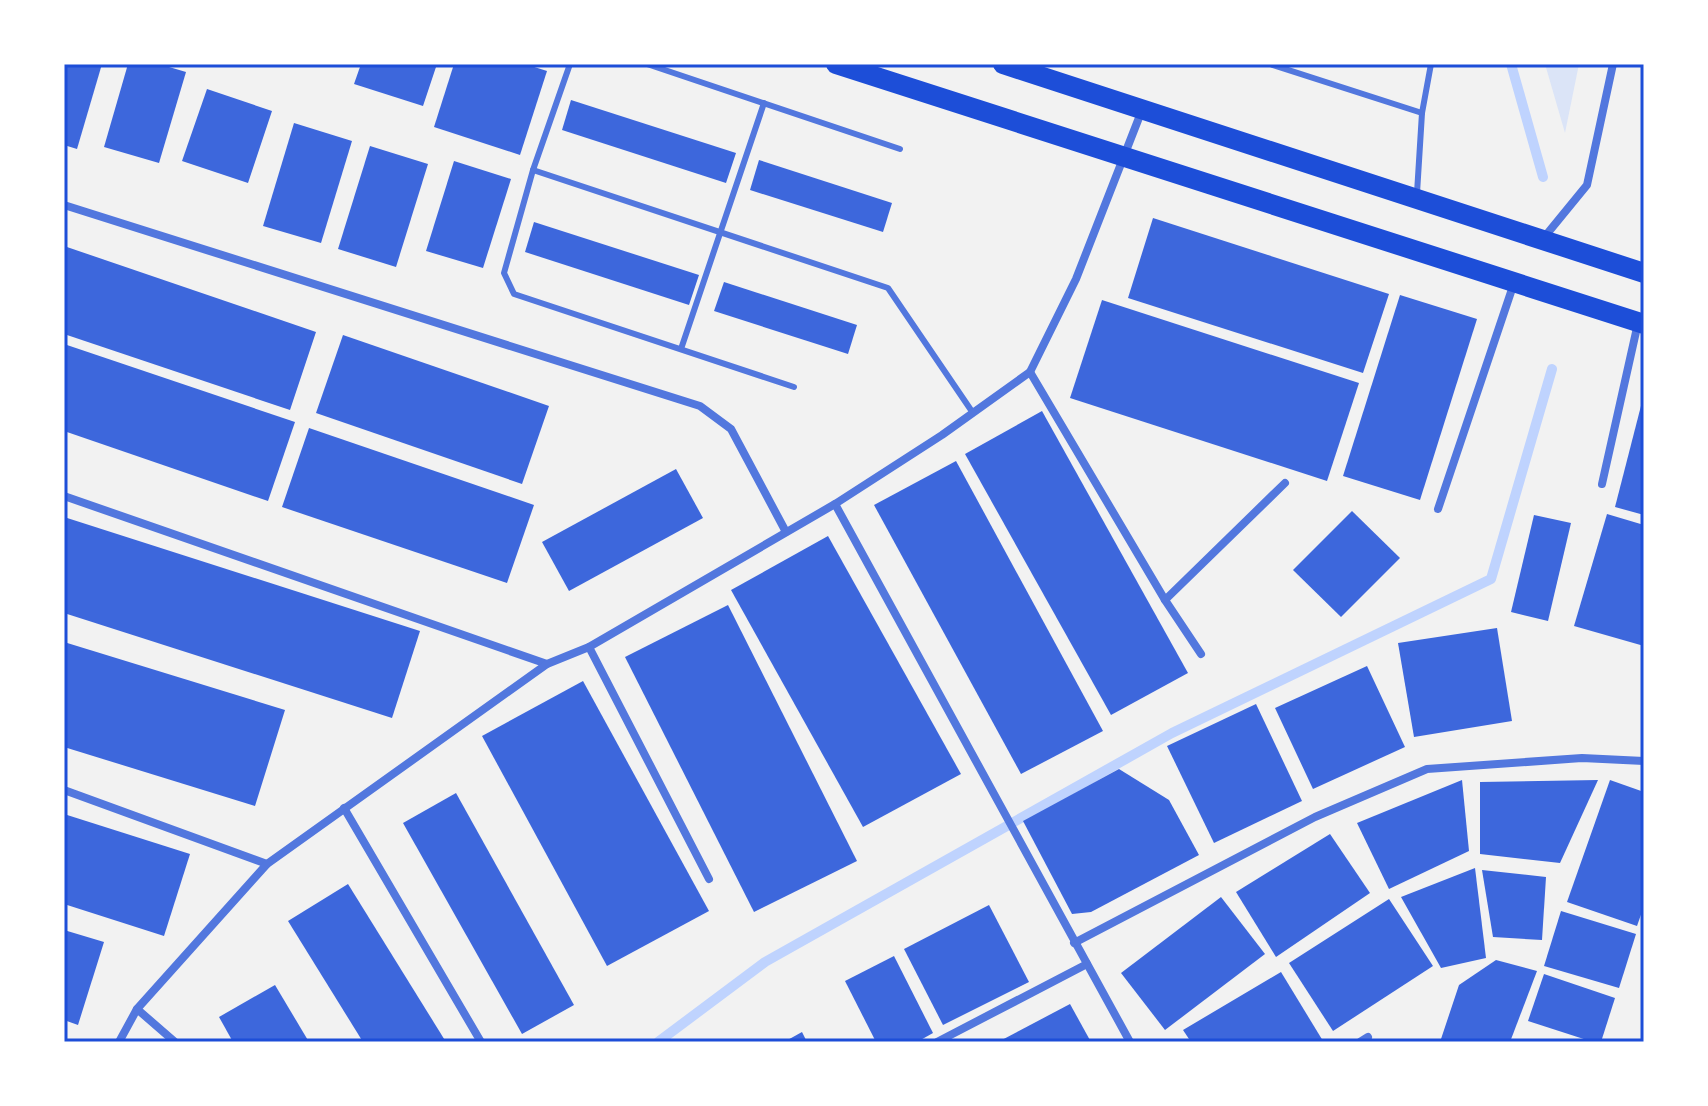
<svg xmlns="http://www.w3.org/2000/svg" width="1708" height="1106" font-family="Karla,sans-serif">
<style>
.green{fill:#dbe4f7}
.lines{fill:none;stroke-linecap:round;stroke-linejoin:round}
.stream{stroke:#bfd3fe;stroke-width:10}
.building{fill:#3d67dc}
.service{stroke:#5277de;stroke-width:6}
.minor{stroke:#5277de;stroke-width:8}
.primary{stroke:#1d4ed8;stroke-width:20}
.neatline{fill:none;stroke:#1d4ed8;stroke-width:3}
</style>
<rect width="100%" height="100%" fill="#f2f2f2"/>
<polygon class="green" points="1545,64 1579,64 1565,133"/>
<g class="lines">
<g class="stream">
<polyline points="1511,64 1543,177"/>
<polyline points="658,1042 765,962 1172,733 1491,579 1552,369"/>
</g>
</g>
<g class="building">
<polygon points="64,64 102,64 77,149 64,145"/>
<polygon points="128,64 159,64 186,72 159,163 104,147"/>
<polygon points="361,64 437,64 423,106 354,84"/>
<polygon points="454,64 525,64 547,71 520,155 434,127"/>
<polygon points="207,89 272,111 248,183 182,161"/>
<polygon points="571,100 736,153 726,183 562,130"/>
<polygon points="294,123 352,141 321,243 263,226"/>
<polygon points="370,146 428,164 396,267 338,249"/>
<polygon points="759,160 892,203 883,232 750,190"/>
<polygon points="454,161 511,179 483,268 426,251"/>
<polygon points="1153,218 1389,294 1363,373 1128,298"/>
<polygon points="534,222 699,275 689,305 525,252"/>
<polygon points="64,246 316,332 290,410 64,334"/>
<polygon points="724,282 857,325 848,354 714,311"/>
<polygon points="1400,295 1477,319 1420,500 1343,476"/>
<polygon points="1102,300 1359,383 1327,481 1070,398"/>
<polygon points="343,335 549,406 522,484 316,413"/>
<polygon points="64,344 295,422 268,501 64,431"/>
<polygon points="1643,398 1644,398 1644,515 1615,507"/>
<polygon points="1042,411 1188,673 1111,715 965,454"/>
<polygon points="309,428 534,505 507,583 282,507"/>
<polygon points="956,461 1103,731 1021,774 874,505"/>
<polygon points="676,469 703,518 569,591 542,542"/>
<polygon points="1352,511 1400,558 1341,617 1293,570"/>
<polygon points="1607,514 1644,525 1644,646 1574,626"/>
<polygon points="1534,515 1571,523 1548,621 1511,612"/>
<polygon points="64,517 420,631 392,718 64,613"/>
<polygon points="828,536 961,774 863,827 731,590"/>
<polygon points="728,605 857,861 754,912 625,657"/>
<polygon points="1497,628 1512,721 1414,737 1398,643"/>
<polygon points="64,642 285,710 255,806 64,747"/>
<polygon points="1367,666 1405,747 1313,789 1275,708"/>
<polygon points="583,681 709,911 607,966 482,736"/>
<polygon points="1256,704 1302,801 1214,843 1167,746"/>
<polygon points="1119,769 1169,800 1199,855 1091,912 1072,914 1023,821"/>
<polygon points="1462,780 1469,851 1389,889 1357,823"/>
<polygon points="1598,780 1560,863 1480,854 1480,782"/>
<polygon points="1610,780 1644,792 1644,906 1637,926 1567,902"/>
<polygon points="456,793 574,1005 522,1034 403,823"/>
<polygon points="64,814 190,854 164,936 64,904"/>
<polygon points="1330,834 1370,893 1276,957 1236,892"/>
<polygon points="1475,868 1486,958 1441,968 1401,897"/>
<polygon points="1482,870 1546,877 1542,940 1493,937"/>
<polygon points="348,884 446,1042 363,1042 288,921"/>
<polygon points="1221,897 1265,954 1165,1030 1121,973"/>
<polygon points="1389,899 1433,966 1333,1031 1289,963"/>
<polygon points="989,905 1029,982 943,1025 904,949"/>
<polygon points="1561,911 1636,934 1619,988 1544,966"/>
<polygon points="64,930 104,942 78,1025 64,1020"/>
<polygon points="894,956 933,1033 917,1042 876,1042 845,981"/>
<polygon points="1496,960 1537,971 1510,1042 1440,1042 1459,985"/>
<polygon points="1281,972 1323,1041 1191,1042 1183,1030"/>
<polygon points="1544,974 1615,998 1601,1042 1593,1042 1528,1021"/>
<polygon points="275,985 309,1042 233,1042 219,1017"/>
<polygon points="1070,1004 1091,1042 998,1042"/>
<polygon points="802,1032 807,1042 784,1042"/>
</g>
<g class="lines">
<g class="service">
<polyline points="570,64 533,170 504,273 514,294 794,387"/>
<polyline points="647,64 900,149"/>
<polyline points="1270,64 1422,113"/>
<polyline points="533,170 888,288 973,413"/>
<polyline points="1417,193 1422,113 1431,64"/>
<polyline points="681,349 764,103"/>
</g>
<g class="minor">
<polyline points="64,205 700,406 731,429 786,532"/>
<polyline points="1542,240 1587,185 1613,64"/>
<polyline points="1030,372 1165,600 1201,654"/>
<polyline points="1602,484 1638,323"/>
<polyline points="64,496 547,664"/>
<polyline points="835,504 1130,1042"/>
<polyline points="1438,509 1514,283"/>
<polyline points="1165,600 1285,483"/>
<polyline points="589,647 709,879"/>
<polyline points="64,790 267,864"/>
<polyline points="344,808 481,1042"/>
<polyline points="1074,943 1315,817 1427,769 1582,758 1644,761"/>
<polyline points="137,1009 175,1042"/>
<polyline points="119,1042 137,1009 267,864 547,664 589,647 835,504 942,435 1030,372 1076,279 1142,110"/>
<polyline points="937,1042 1087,964"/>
<polyline points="1360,1042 1368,1037"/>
</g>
<g class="primary">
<polyline points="836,64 1644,324"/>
<polyline points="1003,64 1644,273"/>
</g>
</g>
<rect width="1708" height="1106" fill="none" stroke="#ffffff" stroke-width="132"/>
<rect x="66" y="66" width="1576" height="974" class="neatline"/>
</svg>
